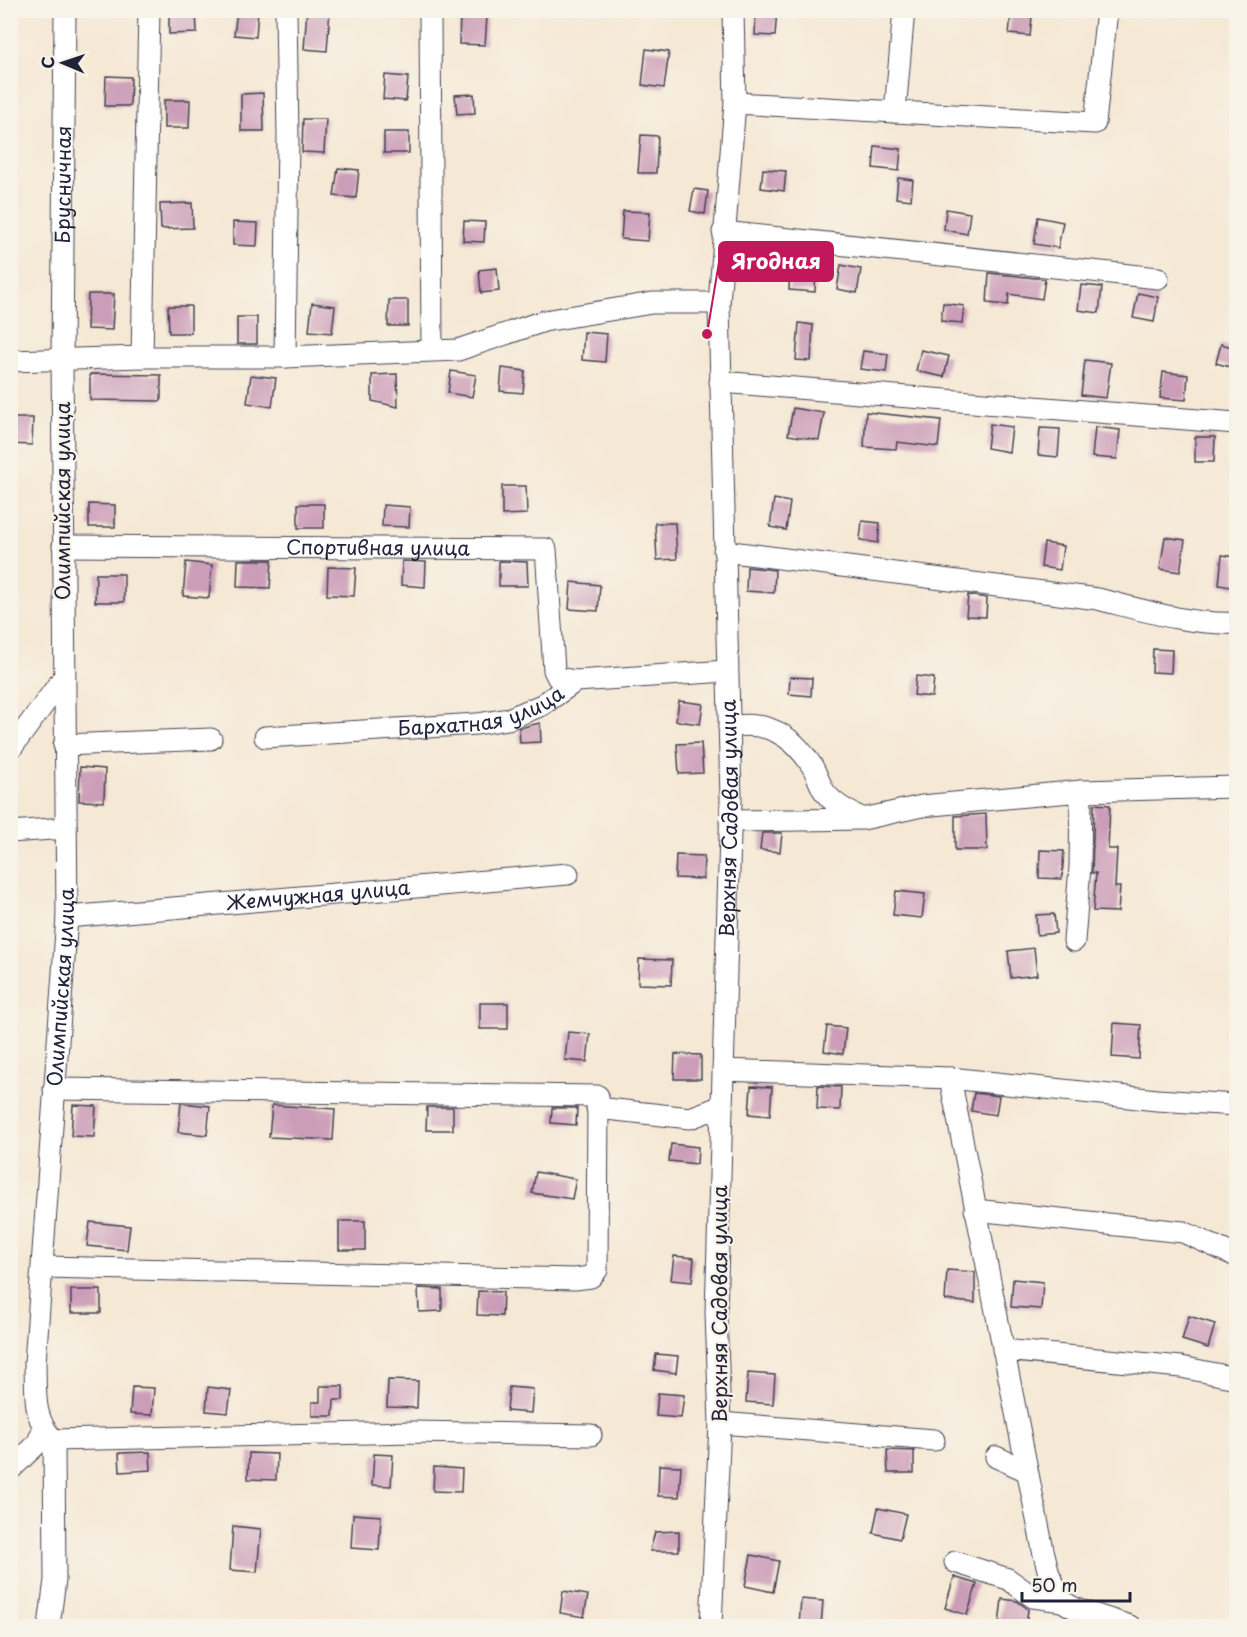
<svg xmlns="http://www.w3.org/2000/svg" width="1247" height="1637" font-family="'Playpen Sans',sans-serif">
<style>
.building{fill:#cc9db8}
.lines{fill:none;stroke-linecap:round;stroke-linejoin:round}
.minor-casing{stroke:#424052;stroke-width:23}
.minor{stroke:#fff;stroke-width:21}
.labels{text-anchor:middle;stroke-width:4.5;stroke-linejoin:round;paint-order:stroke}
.street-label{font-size:20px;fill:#22223b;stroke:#f7f3e8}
.leader{fill:none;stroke:#c2185b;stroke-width:2}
.callout-dot{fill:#c2185b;stroke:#f7f3e8;stroke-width:2}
.callout{fill:#c2185b;stroke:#c2185b;stroke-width:2}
.callout-label{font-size:21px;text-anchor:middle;font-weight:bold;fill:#fff}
</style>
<rect width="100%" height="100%" fill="#f7f3e8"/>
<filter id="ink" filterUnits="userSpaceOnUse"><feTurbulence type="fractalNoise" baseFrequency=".0167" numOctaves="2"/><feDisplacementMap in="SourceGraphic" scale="12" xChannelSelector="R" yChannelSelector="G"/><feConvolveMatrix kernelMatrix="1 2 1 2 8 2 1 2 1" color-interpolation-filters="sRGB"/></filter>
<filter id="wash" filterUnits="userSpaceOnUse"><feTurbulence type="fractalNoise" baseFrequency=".008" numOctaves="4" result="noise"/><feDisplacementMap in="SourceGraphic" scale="24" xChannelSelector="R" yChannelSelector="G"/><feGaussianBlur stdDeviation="1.35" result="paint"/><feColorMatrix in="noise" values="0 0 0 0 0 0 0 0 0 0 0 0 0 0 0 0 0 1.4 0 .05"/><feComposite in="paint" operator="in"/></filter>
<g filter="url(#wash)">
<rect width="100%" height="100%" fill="#f5e8d4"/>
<g id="blocks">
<g class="building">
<polygon points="169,10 196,10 197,33 169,34"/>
<polygon points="237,10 258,10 256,37 234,35"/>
<polygon points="307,10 330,10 327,51 304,49"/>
<polygon points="756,10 777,10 775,36 755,35"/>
<polygon points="460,15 487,17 485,45 459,44"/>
<polygon points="1011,15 1032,17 1030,36 1009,34"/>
<polygon points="646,49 669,52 664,88 642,85"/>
<polygon points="385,75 408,77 406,101 383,99"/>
<polygon points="106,76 131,77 130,106 105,106"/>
<polygon points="263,93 264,131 241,131 241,94"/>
<polygon points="474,94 475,113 457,114 455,95"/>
<polygon points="164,100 190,100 189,128 164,128"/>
<polygon points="303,119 326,119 324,153 302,152"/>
<rect x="384" y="132" width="25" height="21"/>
<polygon points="641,135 658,136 656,173 638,173"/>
<polygon points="875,146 901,149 899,171 873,168"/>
<polygon points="338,168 359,170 356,198 334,196"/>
<polygon points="763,169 786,171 784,191 761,188"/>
<polygon points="898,178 913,180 911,200 896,198"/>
<polygon points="694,189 708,191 705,214 690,211"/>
<polygon points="192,203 193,228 161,229 160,204"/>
<polygon points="946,209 970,213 967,234 944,230"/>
<polygon points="623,211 650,212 648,241 621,239"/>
<polygon points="1038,217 1063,222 1058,248 1034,244"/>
<polygon points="464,221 485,222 484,242 463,241"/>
<polygon points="233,222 258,223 257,246 233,245"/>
<polygon points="841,265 861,269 857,293 837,289"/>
<polygon points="790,266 816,268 815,292 789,290"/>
<polygon points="497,268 499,291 481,293 479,270"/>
<polygon points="989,273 1045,279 1042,299 1009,294 1008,305 987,303"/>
<polygon points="1081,285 1102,287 1099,313 1078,310"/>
<polygon points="1138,293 1158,297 1154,322 1133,318"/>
<polygon points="88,294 114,294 112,330 87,329"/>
<polygon points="389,300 408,300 408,326 388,326"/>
<polygon points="312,303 335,306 332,333 309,331"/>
<polygon points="943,303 964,306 962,323 941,321"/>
<polygon points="168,306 191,306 191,333 169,333"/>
<rect x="237" y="317" width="20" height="27"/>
<polygon points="799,323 813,325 811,361 796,360"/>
<polygon points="584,332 607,334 605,362 582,360"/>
<polygon points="1221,344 1236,348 1233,368 1216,363"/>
<polygon points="921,350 949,356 944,377 916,371"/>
<polygon points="863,351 888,354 886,372 860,369"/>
<polygon points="1085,360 1111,363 1106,398 1081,395"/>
<polygon points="502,368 525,371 523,393 500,391"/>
<polygon points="451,371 476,375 472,397 448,393"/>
<polygon points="1163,372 1188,375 1186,400 1160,398"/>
<polygon points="90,374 161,375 161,401 90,400"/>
<polygon points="397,374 398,407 372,401 372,375"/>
<polygon points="251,375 276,378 272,407 247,403"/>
<polygon points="793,408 824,413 819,440 788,435"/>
<polygon points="866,412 941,420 938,447 897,442 896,449 864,447"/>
<polygon points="10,418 33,418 32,445 10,444"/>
<polygon points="990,424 1012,427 1009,452 987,448"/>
<polygon points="1095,427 1120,430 1117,459 1092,457"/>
<polygon points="1040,428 1060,429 1058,457 1038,455"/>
<polygon points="1195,437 1215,437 1214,462 1195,462"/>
<polygon points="502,486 526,486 527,514 502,515"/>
<polygon points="774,499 790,502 786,530 770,527"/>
<polygon points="89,504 115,505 115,527 89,527"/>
<rect x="298" y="504" width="26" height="24"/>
<polygon points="383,505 410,507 409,527 382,526"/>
<polygon points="862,521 880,523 878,543 860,540"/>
<polygon points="655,523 675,523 677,559 657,560"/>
<polygon points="1165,537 1185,540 1180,572 1160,569"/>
<polygon points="1044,543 1063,546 1060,570 1041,567"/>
<polygon points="1222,555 1236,557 1236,588 1219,585"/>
<polygon points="238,560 272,560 270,588 237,587"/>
<polygon points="402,561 426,562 425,587 401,585"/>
<polygon points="499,561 527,562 528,586 499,586"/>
<polygon points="186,562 212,565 209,598 183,596"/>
<polygon points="328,567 356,568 354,596 327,595"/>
<polygon points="747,567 775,570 774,593 746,591"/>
<polygon points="96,574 124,574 124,602 95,602"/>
<polygon points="571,582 600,585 598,611 569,609"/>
<polygon points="968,595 987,598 986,617 966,616"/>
<polygon points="1153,649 1172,650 1171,673 1152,672"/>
<polygon points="916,676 934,678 932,697 914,695"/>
<polygon points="790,677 812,678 811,696 789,694"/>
<polygon points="679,701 703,704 700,724 676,721"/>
<polygon points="540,723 541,742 520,743 519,728"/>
<polygon points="701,743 703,773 679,774 677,744"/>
<polygon points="80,767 105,769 104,802 79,801"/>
<polygon points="1094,804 1110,805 1108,849 1117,849 1115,887 1120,887 1118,912 1093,911 1096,873 1092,873"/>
<polygon points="986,814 987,850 955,850 955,816"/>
<polygon points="762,833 782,833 780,852 760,850"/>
<polygon points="1040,850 1064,851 1062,879 1039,878"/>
<polygon points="676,855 704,856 703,879 675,878"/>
<polygon points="896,891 925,894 922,918 893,915"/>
<polygon points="1054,914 1056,933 1037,935 1036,915"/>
<polygon points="1034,948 1037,975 1011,978 1008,951"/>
<polygon points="639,959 672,960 671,985 638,984"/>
<rect x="480" y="1003" width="28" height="26"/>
<polygon points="1114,1023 1141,1025 1139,1059 1112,1057"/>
<polygon points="827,1026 846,1028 843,1054 824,1051"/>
<polygon points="568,1032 590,1034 587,1062 565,1060"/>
<polygon points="675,1054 701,1055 701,1079 674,1079"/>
<polygon points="751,1086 772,1087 770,1116 749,1114"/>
<polygon points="818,1086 841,1087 840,1110 817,1109"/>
<polygon points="974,1093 999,1096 996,1115 971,1111"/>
<polygon points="181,1103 210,1106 207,1135 178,1132"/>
<polygon points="73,1105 96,1106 94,1137 71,1136"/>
<polygon points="272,1105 335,1109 333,1140 269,1137"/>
<polygon points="427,1107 453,1107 453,1130 426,1130"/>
<polygon points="552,1108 577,1108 576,1125 551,1123"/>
<polygon points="671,1144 698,1147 697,1164 669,1161"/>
<polygon points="536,1172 576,1179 572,1199 532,1193"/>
<rect x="339" y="1221" width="26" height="29"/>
<polygon points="90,1222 130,1226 127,1250 87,1246"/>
<polygon points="674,1256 694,1258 692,1282 671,1280"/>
<polygon points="947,1270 975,1272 975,1303 945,1300"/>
<polygon points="1013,1279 1043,1282 1041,1309 1011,1307"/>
<polygon points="418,1288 442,1289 442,1311 419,1312"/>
<rect x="71" y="1290" width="30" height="23"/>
<polygon points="478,1291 503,1292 502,1316 477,1315"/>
<polygon points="1189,1316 1215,1324 1208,1348 1182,1340"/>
<polygon points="656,1354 678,1356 676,1373 654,1370"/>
<polygon points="748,1373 775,1375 773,1404 746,1402"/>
<polygon points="388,1380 418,1381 417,1408 387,1407"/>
<polygon points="320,1386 343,1386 343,1400 334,1400 333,1416 312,1416 312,1402 320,1402"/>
<polygon points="132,1387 154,1388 152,1415 130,1414"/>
<polygon points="208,1387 231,1390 228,1413 206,1411"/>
<polygon points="509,1387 533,1389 531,1413 507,1411"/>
<polygon points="658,1393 684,1395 681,1418 656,1416"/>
<polygon points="887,1450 914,1451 914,1473 888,1473"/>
<polygon points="150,1452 151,1470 120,1472 119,1453"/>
<polygon points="249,1453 277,1454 276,1480 248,1479"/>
<polygon points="374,1454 393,1455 391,1486 372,1485"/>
<polygon points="659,1465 681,1466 679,1497 658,1496"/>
<polygon points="434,1467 462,1469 461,1492 433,1491"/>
<polygon points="878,1508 906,1514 900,1539 873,1533"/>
<polygon points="353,1514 381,1516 379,1550 351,1548"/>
<polygon points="233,1526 261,1529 257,1572 230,1570"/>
<polygon points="679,1531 679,1551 650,1551 655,1532"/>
<polygon points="751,1555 779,1561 773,1592 745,1586"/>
<polygon points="954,1577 977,1584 967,1615 945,1608"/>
<polygon points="563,1591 588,1595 584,1617 560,1613"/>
<polygon points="801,1599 823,1601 821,1626 799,1626"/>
<polygon points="1002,1599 1017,1601 1028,1609 1026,1626 999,1624"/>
</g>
</g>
</g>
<g filter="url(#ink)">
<use href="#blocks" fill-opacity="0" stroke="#424052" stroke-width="1.5"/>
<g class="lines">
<defs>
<g id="minor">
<polyline points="430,10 432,350"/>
<polyline points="735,103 1095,123 1107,10"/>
<polyline points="895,112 904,10"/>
<polyline points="723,232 1158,278"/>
<polyline points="142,357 149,10"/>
<polyline points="285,357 288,137 286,10"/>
<polyline points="10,361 142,357 285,357 458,350 544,321 652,303 719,303"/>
<polyline points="720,382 1236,423"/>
<path id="s1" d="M63 546 546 549 554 670 558 678 576 681"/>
<path d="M724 551 1098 599C1142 610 1190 625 1236 623"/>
<path d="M729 727C765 720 792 734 812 766 817 774 819 783 824 791 833 804 848 812 862 818"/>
<path id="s2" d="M265 737 477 724 508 719 542 705 576 681 727 671"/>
<polyline points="64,745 211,739"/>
<polyline points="10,750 64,677"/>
<polyline points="1081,791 1236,787"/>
<polyline points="730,821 863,819 922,806 1081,791 1080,867 1074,941"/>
<polyline points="10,832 66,828"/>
<path id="s3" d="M67 917 568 874"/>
<polyline points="723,1070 950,1078 1157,1100 1236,1105"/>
<polyline points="950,1078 1043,1550 1049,1574 1062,1601"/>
<polyline points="597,1108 690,1118 722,1106"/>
<polyline points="975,1210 1183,1232 1236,1256"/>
<polyline points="44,1267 575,1279 591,1277 597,1270 598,1096 54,1089"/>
<polyline points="1003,1350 1181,1367 1236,1378"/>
<polyline points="720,1423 934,1440"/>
<polyline points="54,1440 413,1432 591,1435"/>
<polyline points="996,1457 1027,1471"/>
<polyline points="10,1470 37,1444 43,1430"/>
<polyline points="955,1562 1008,1579 1033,1597 1062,1601 1074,1608 1130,1626"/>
<path id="s4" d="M49 1626 55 1580 54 1440C32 1420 36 1391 35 1363L67 917 62 360 65 10"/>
<path id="s5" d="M711 1626 720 1423 716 1313 731 800 719 303 735 103 733 10"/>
</g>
</defs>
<use href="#minor" class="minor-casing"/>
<use href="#minor" class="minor"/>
</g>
</g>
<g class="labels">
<g class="street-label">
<text dy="7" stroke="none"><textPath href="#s4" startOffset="1448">Брусничная</textPath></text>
<text transform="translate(63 501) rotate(-90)" y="7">Олимпийская улица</text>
<text dy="7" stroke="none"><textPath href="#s1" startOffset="315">Спортивная улица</textPath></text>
<text dy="7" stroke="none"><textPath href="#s2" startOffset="219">Бархатная улица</textPath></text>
<text dy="7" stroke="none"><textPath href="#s5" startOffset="808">Верхняя Садовая улица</textPath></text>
<text dy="7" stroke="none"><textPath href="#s3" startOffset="252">Жемчужная улица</textPath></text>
<text dy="7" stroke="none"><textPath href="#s4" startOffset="645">Олимпийская улица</textPath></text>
<text transform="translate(720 1304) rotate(-90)" y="7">Верхняя Садовая улица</text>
</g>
</g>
<path class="leader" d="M707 334L719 262"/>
<circle class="callout-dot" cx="707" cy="334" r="6"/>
<rect class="callout" x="719" y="242" width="114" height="39" rx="6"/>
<g class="callout-label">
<text x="776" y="269">Ягодная</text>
</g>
<rect width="1247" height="1637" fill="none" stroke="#f7f3e8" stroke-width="36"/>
<g transform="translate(63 63) rotate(272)" stroke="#f7f3e8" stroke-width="4.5" paint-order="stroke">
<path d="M0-4.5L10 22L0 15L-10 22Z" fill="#22223b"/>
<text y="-9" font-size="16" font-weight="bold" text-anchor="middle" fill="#22223b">С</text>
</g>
<path d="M1022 1592v9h108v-9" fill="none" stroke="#22223b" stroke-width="3"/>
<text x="1031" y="1592" font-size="18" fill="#22223b" stroke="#f7f3e8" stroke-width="4.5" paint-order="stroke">50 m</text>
</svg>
